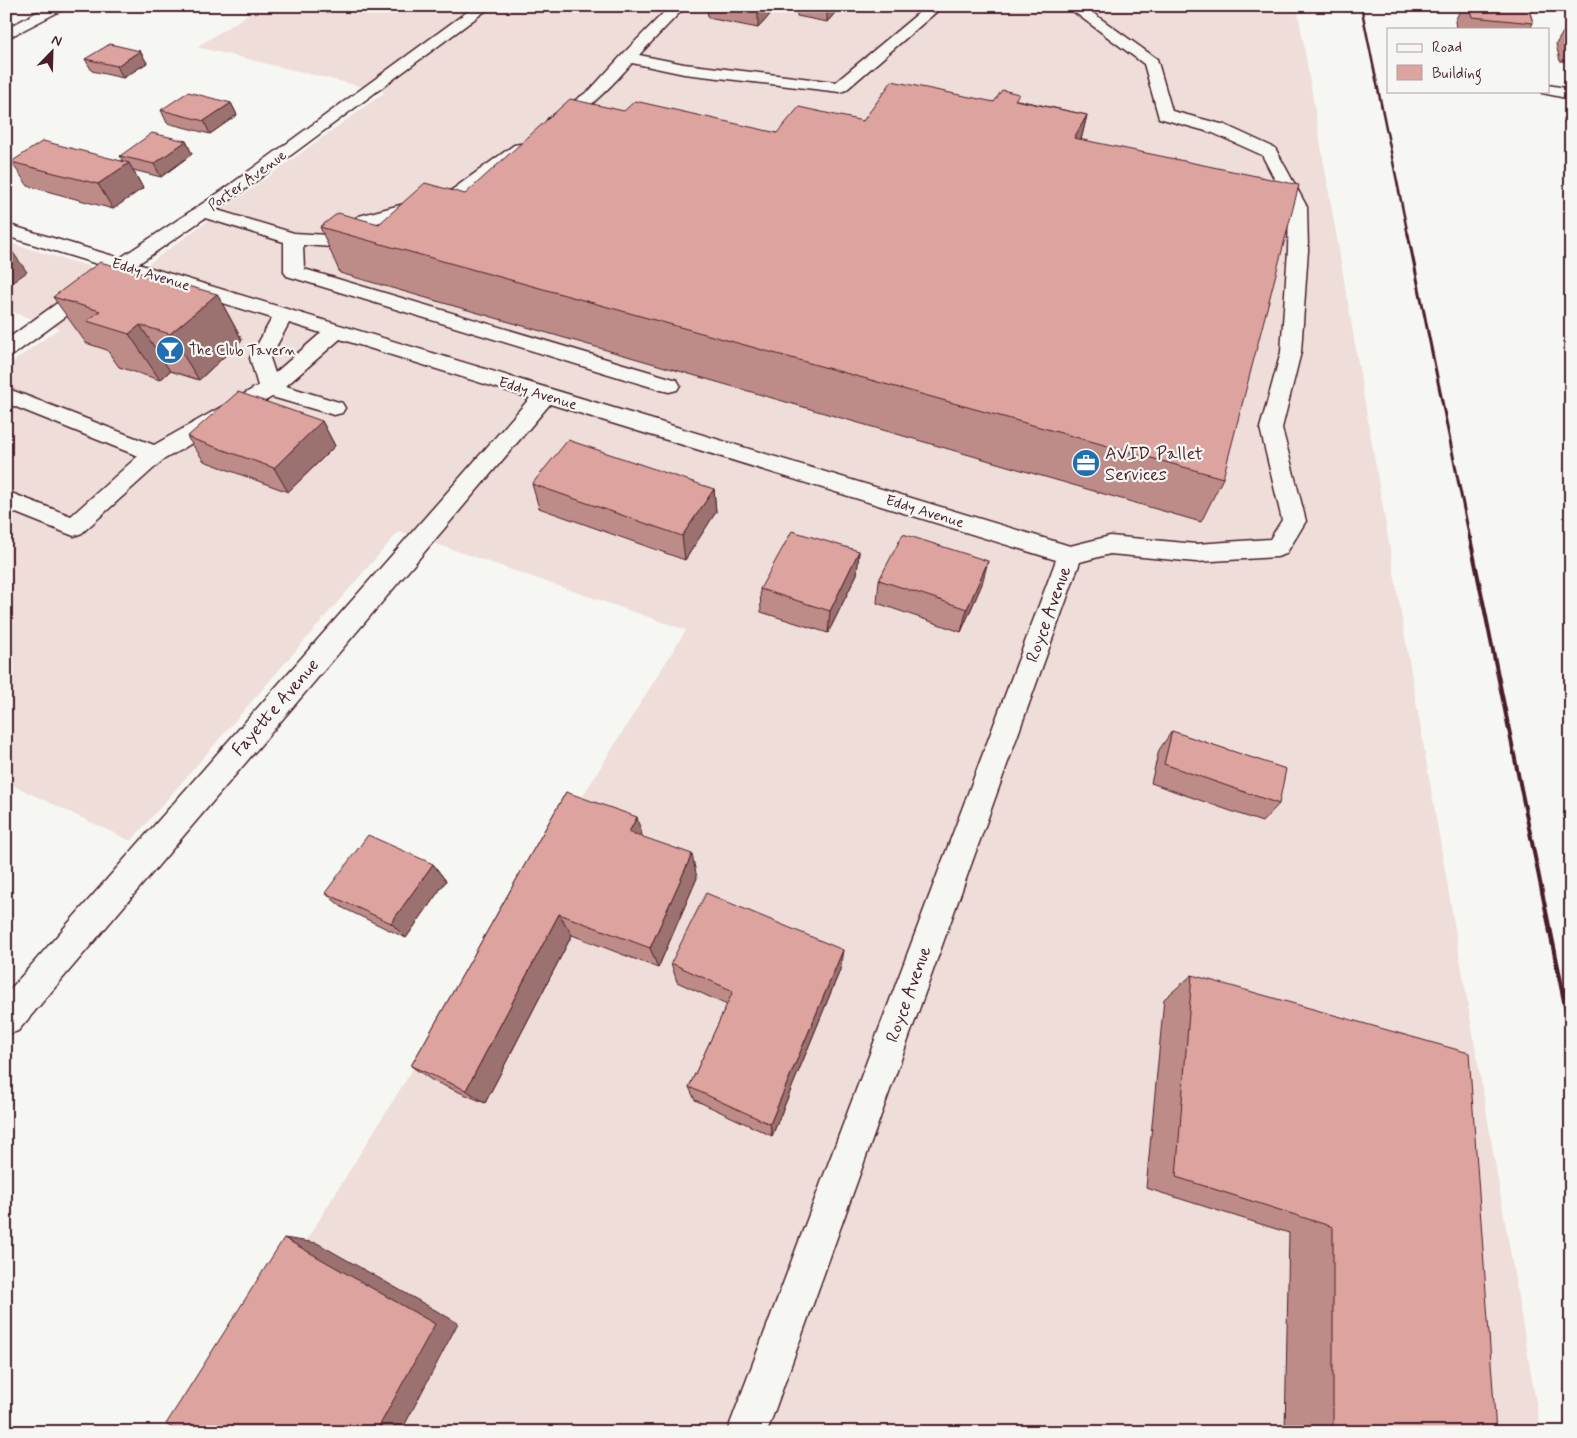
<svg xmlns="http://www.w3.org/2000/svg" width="1577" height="1438" font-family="Mynerve,sans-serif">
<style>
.built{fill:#eeddd9}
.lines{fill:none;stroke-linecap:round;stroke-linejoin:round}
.minor-casing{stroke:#4a1f2b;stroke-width:3}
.minor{fill:#f6f6f2;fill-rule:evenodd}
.rail-far3{stroke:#4a1f2b;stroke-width:2.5}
.rail-far2{stroke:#4a1f2b;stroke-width:3}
.rail-far1{stroke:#4a1f2b;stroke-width:4}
.rail{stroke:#4a1f2b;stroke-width:5}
.wall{fill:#be8c88;stroke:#4a1f2b}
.shaded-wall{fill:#9b726f;stroke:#4a1f2b}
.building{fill:#dda39e;stroke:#4a1f2b}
.labels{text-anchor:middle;stroke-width:4.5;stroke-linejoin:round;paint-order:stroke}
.far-street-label{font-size:15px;fill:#4a1f2b;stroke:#f6f6f2}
.far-poi-label{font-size:15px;fill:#4a1f2b;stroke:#f6f6f2;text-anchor:start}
.poi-label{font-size:18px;fill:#4a1f2b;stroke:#f6f6f2;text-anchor:start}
.street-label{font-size:18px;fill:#4a1f2b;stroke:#f6f6f2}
</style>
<rect width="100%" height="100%" fill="#f6f6f2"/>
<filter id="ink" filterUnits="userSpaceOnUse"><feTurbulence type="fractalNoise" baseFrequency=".02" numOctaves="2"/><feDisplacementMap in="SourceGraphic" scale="10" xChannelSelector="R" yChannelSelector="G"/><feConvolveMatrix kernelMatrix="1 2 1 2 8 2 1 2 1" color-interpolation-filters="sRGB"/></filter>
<g filter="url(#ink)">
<polygon class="built" points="261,6 1297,6 1541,1432 187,1432 686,630 399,531 131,841 6,782 6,367 59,328 6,310 6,242 129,278 385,92 197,47"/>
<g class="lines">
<defs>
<g id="minor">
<polygon points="48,6 66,6 64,9 6,39 6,29"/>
<path d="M475 6H492L217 210 294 233 328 235 359 216 449 192 514 145 520 144 526 145 529 149 526 153 461 200 373 224 339 245 332 247 303 245 304 269 677 380 680 385 677 390 669 392 661 390 287 276 284 272V242L205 218 138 264 1070 546 1110 536 1196 544 1270 539 1282 520 1260 428 1281 352 1288 250 1289 207 1262 155 1213 133 1159 118 1144 64 1066 6H1083L1157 59 1172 111 1225 125 1275 148 1307 207 1308 250 1301 352 1282 428 1306 521 1286 554 1277 557 1196 562 1110 554 1080 562 767 1432H727L1056 560 550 404 18 1031 6 1035V994L530 398 340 339 286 386 342 403 345 408 342 413 334 415 272 397 163 460 82 533 74 536 66 533 6 509V491L71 516 138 456 6 403V388L154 445 258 386 250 358 272 318 125 273 13 355 6 357V340L107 267 6 236V224L120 258 223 190ZM289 323 321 333 275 373 270 358Z"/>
<path d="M670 6H686L639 55 684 64 836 82 927 6H943L846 90 840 92 684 74 632 63C618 79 570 132 548 127L546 123 548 119 590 90 623 54Z"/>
<polygon points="1548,85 1571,89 1571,99 1542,93 1541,91 1548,91"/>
</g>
</defs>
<use href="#minor" class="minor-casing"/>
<use href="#minor" class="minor"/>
<polyline class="rail-far3" points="1361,6 1408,235"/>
<polyline class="rail-far2" points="1408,234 1470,539"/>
<polyline class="rail-far1" points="1470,538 1550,931"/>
<polyline class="rail" points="1550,930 1571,1033"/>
</g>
<g class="wall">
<polygon points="707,6 778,6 758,28 708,18"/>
<polygon points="797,6 841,6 827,22 797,16"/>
<polygon points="1462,6 1528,6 1533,23 1530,29 1456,29 1455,21"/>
<polygon points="1563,32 1571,33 1571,62 1560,61 1556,44"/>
<polygon points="140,51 147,63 123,78 92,71 85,59"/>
<polygon points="1018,100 1087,115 1081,140 1223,478 1201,522 340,273 320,227 379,224 465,194 624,111 777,133 994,102"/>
<polygon points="231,103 237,115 210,134 167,123 161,110"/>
<polygon points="186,141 192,154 161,177 133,170 143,188 113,209 28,186 11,162 123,161 120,156"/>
<polygon points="217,294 242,340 199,380 170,371 160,380 119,367 107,350 86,343 53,297"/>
<polygon points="322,421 335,446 288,492 204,461 187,437"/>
<polygon points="532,484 714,489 716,512 685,560 539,508"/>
<polygon points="859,551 857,574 828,633 761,612 760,589"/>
<polygon points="879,580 982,584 961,632 877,603"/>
<polygon points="1172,731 1279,804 1262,822 1151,783 1159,750"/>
<polygon points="566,792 643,837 697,878 658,968 572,935 485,1103 433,1081 411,1066"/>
<polygon points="433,864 446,881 406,938 343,908 325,893"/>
<polygon points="671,963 840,970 772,1136 695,1100 689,1087 727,1005 677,982"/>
<polygon points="1192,975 1496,1432 1285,1432 1289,1233 1146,1188 1164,999"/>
</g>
<g class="shaded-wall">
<polygon points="758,6 778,6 758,28"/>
<polygon points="830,6 841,6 827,22 827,9"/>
<polygon points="140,51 147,63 123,78 117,66"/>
<polygon points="231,103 237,115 210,134 204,121"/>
<polygon points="1087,115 1076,160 1074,138"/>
<polygon points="186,141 192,154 161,177 154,164"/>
<polygon points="129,163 143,188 113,209 98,184"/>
<polygon points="9,247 27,272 6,287 6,248"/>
<polygon points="217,294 242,340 199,380 170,334"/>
<polygon points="140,325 170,371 160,380 129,334"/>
<polygon points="322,421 335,446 288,492 274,468"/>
<polygon points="714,489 716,512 685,560 682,536"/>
<polygon points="859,551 857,574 828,633 830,611"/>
<polygon points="988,561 982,584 961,632 967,609"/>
<polygon points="637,817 644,842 629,832"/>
<polygon points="692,854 697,878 658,968 650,948"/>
<polygon points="433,864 446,881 406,938 391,923"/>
<polygon points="559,914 572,935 485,1103 466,1090"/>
<polygon points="843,950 840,970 772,1136 770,1124"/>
<polygon points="284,1238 317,1243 458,1323 401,1432 376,1432"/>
</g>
<g class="building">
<polygon points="811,6 830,6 827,9"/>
<polygon points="1469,6 1528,6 1533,23 1472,17"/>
<polygon points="1563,32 1571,33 1571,49 1568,48"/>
<polygon points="110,44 140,51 117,66 85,59"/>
<polygon points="892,81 994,102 1002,90 1019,94 1015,100 1087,115 1074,138 1299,185 1223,478 320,227 338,213 379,224 425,183 465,194 570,99 624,111 635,101 777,133 799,107 863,121"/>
<polygon points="188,92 231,103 204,121 161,110"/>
<polygon points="152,133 186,141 154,164 120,156"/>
<polygon points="43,141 129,163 98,184 11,162"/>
<polygon points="100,262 217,294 170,334 140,325 129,334 87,321 100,311 53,297"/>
<polygon points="238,392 322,421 274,468 187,437"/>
<polygon points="568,440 714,489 682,536 532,484"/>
<polygon points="792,531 859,551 830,611 760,589"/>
<polygon points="903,534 988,561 967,609 879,580"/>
<polygon points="1172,731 1286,769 1279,804 1164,764"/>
<polygon points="566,792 637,817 629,832 692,854 650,948 559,914 466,1090 411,1066"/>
<polygon points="368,835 433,864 391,923 325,893"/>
<polygon points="706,893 843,950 770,1124 689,1087 733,991 671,963"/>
<polygon points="1192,975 1469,1053 1496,1432 1333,1432 1333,1227 1176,1177"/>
<polygon points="284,1238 435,1324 376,1432 178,1432 166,1424"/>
</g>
</g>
<defs>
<symbol id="bar-disc" viewBox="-11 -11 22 22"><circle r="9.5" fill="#1f6fb2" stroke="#f6f6f2"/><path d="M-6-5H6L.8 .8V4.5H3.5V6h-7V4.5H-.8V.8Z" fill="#fff"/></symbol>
<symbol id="office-disc" viewBox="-11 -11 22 22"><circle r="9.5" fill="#1f6fb2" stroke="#f6f6f2"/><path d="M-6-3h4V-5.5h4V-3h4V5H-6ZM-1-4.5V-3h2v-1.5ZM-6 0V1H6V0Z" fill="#fff"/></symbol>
</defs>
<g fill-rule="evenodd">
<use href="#bar-disc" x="154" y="334" width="32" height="32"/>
<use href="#office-disc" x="1070" y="447" width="32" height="32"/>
</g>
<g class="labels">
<g class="far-street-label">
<text transform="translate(247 180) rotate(-36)" y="5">Porter Avenue</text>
<text transform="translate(151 274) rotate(17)" y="5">Eddy Avenue</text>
<text transform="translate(538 393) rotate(17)" y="5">Eddy Avenue</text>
<text transform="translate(925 511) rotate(17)" y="5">Eddy Avenue</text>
</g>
<g class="far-poi-label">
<text x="189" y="355">The Club Tavern</text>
</g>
<g class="poi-label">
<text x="1105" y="459">AVID Pallet<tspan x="1105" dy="21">Services</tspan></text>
</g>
<g class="street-label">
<text transform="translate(1048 614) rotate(-70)" y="6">Royce Avenue</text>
<text transform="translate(275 707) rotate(-49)" y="6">Fayette Avenue</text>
<text transform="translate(908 994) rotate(-70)" y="6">Royce Avenue</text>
</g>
</g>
<rect width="1577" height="1438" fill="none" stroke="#f6f6f2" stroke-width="25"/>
<rect x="12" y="12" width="1552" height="1413" fill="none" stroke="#4a1f2b" stroke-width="2" filter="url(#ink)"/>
<rect x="1387" y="28" width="162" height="65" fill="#f6f6f2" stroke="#b1a0a2"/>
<rect x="1397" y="44" width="25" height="8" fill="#f6f6f2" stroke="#b1a0a2"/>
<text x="1432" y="52" font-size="15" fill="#4a1f2b">Road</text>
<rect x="1397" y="65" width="25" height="15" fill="#dda39e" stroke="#b1a0a2"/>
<text x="1432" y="78" font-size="15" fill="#4a1f2b">Building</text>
<g transform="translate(52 52) rotate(23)" stroke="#f6f6f2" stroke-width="4" paint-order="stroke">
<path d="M0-4L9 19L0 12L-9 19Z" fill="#4a1f2b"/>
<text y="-8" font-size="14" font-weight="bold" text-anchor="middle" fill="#4a1f2b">N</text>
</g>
</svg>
